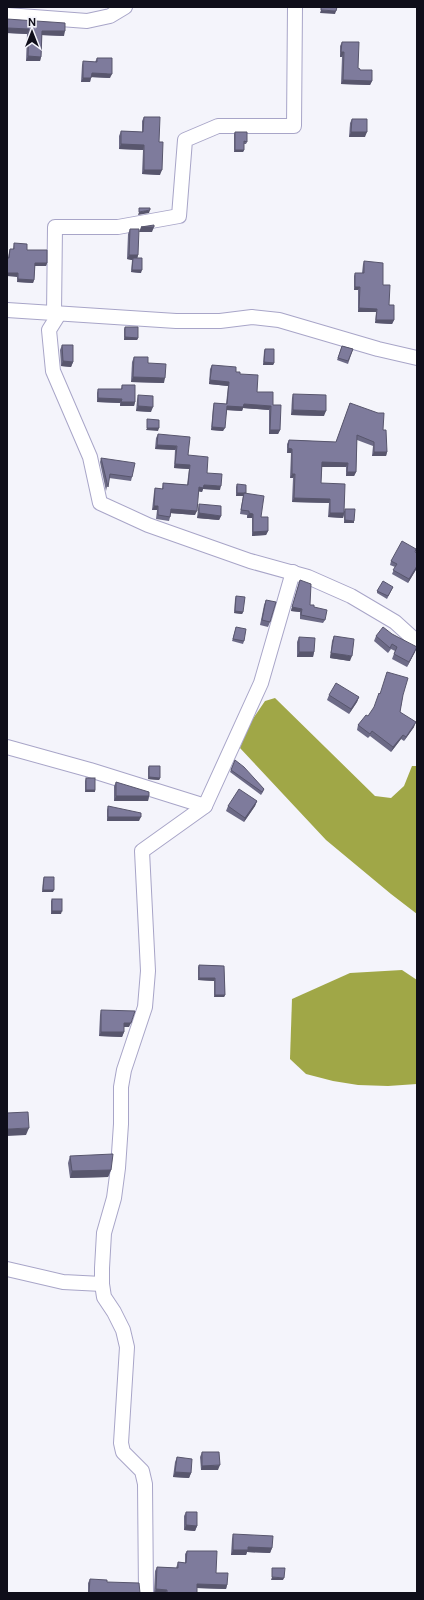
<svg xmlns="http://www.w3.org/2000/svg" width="424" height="1600" font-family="'DM Sans',sans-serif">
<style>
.water{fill:#a0a747}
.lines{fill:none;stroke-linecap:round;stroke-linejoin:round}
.minor-casing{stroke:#a8a5c8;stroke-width:16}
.minor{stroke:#fff;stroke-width:14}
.wall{fill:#6c6a86}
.shaded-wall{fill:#58566d}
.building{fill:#7e7b9c;stroke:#58566d}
</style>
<rect width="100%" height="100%" fill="#f4f4fb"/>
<g class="water">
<polygon points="275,698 375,796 391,798 404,786 412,766 417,766 417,914 391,894 326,840 240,748 248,726 265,701"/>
<polygon points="402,970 417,980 417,1084 388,1086 358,1085 333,1081 306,1074 290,1059 292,999 350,973"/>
</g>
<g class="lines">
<defs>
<g id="minor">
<polyline points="7,15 87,21 110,16 125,7"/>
<polyline points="7,310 176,321 220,321 252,317 279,320 378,349 417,358"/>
<polyline points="54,314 55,227 118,227 179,216 185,140 218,126 294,126 295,7"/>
<polyline points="59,314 49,330 53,371 90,457 100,503 148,525 250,561 308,577 351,596 395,622 417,642"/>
<polyline points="7,747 90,770 205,806"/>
<polyline points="7,1269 63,1282 102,1284"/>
<polyline points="146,1593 145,1484 142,1471 123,1452 121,1443 127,1347 123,1330 114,1312 104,1297 102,1284 102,1268 104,1233 114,1198 118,1168 121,1124 121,1087 124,1070 145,1007 148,971 142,851 205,806 261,683 293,572"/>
</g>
</defs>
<use href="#minor" class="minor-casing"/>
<use href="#minor" class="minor"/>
</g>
<g class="wall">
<polygon points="7,19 64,36 42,35 41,57 40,61 26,61 27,34 8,33"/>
<polygon points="342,42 358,68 372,81 370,85 341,84 342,57 340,57 340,46"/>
<polygon points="97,58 110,78 91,77 90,82 81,82 82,65 83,61 95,62"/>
<polygon points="144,117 159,142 160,175 142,174 143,150 119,149 119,136 121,131 142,132 142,121"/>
<polygon points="352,119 365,137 349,137 350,123"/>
<polygon points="235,132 247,142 246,144 244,144 244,150 243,152 234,152 234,134"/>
<polygon points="130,229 138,255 137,258 141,273 131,272 132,260 127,259 128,234"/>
<polygon points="14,243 27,250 47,263 46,266 35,266 34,280 33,283 17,282 17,277 8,258 9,252 10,249 13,249"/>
<polygon points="364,261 383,285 394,320 392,324 375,323 376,312 358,312 358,290 354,290 354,276 355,273 362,273 363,264"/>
<polygon points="125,327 138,338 137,340 124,340 124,329"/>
<polygon points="62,345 73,362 71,367 61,366 60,350"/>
<polygon points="342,346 353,349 348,364 337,360"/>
<polygon points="265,349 274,363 273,365 263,365 264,351"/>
<polygon points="134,357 148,363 164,383 131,382 132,362"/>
<polygon points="212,365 236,372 240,374 257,392 273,405 280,430 278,434 269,434 269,410 243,408 242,411 227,410 223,431 211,430 213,407 214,403 226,404 228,386 209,384 210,369"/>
<polygon points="122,385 135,402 134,406 120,406 120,403 97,402 97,393 98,389 121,389"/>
<polygon points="293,394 324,416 291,415 292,398"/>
<polygon points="138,395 151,412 136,411 137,400"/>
<polygon points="350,403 383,430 387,452 386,456 372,456 373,446 357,440 356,472 354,476 346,476 346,467 322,467 321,483 344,510 354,523 344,523 344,515 343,518 328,517 329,503 292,502 293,478 290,478 291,453 287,453 287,444 289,440 336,442"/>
<polygon points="158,434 188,455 207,473 220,490 203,489 202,492 198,491 195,515 171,513 169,521 156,519 157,510 152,510 154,492 155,488 162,489 163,483 187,485 189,469 174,468 175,450 155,449 156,438"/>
<polygon points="101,458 132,477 131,481 109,478 106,491 100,462"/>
<polygon points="237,484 246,494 261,517 268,531 266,535 252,536 252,518 247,518 247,515 240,514 243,496 236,496 236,487"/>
<polygon points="199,504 221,516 219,520 197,518 198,509"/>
<polygon points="416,549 415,552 417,553 417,568 408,583 392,574 395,567 390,565 391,561"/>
<polygon points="299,583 310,605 314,607 325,620 323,623 300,619 300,612 291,611"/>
<polygon points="393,587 387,599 377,593 377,591"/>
<polygon points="236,596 243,612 242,614 234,613 235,599"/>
<polygon points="266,600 270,622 268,627 260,625 264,605"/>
<polygon points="236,627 244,641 243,644 232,641"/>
<polygon points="334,636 350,661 330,658 332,641"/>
<polygon points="376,636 415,652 407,667 392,659 395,651 391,649 388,653 374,641"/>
<polygon points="299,637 314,652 313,657 297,657 297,642"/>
<polygon points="329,695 359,697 357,702 349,714 327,700"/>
<polygon points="403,695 400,712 414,727 404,741 401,739 391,752 370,736 368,738 357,730 358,725 368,716"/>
<polygon points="235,760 264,789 263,792 261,795 230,772"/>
<polygon points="149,766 160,778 159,780 148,779 148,768"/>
<polygon points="86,778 95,790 95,792 85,792 85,781"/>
<polygon points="116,782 149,796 148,801 114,801 114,786"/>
<polygon points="257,801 255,806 244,822 226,811 228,806"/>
<polygon points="108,806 139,821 107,821 107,810"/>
<polygon points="44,877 53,892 42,892 43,880"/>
<polygon points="52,899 61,914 51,914 51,901"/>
<polygon points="199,965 224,966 225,995 224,997 214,997 214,981 198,980 198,967"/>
<polygon points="101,1010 129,1027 124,1027 124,1032 122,1037 99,1036 100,1015"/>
<polygon points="70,1156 111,1170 108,1177 70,1178 68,1163"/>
<polygon points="202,1452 218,1470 201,1470 200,1457"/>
<polygon points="177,1457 191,1473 189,1478 173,1477 175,1462"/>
<polygon points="186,1512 197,1526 195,1531 184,1530 184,1516"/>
<polygon points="233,1534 272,1548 270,1553 247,1552 246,1555 231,1555 232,1539"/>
<polygon points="187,1551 216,1573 227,1585 226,1589 197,1588 197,1593 154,1593 155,1571 157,1567 176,1568 178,1562 185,1563 185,1554"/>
<polygon points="90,1579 107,1582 140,1593 88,1593 88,1583"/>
</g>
<g class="shaded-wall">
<polygon points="321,10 336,11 335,14 320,13"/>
<polygon points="8,28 29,29 27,34 7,33"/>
<polygon points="42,31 65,31 64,36 40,35"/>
<polygon points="341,52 344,52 342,57 340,57"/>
<polygon points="28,56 41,57 40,61 26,61"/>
<polygon points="92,73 112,74 110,78 90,77"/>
<polygon points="83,78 91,78 90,82 81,82"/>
<polygon points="343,80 372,81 370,85 341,84"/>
<polygon points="351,132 367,132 365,137 349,137"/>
<polygon points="121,144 144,145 143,150 119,149"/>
<polygon points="235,150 244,150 243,152 234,152"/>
<polygon points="144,170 162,170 160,175 142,174"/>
<polygon points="150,210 149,213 138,215 139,212"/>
<polygon points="141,227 154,227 152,232 139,232"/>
<polygon points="129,255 138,255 137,260 133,258 132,260 127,259"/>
<polygon points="35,263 47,263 46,266 34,266"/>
<polygon points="132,270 142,270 141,273 131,272"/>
<polygon points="7,273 18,273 17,277 7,276"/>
<polygon points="18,279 34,280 33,283 17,282"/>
<polygon points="355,287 360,287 358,290 354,290"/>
<polygon points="359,308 377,309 376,312 358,312"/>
<polygon points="376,320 394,320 392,324 375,323"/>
<polygon points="125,337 138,338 137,340 124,340"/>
<polygon points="63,361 73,362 71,367 61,366"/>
<polygon points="264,362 274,363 273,365 263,365"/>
<polygon points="133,377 165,378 164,383 131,382"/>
<polygon points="210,380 229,382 228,386 209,384"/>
<polygon points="98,398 122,399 120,403 97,402"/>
<polygon points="121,402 135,402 134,406 120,406"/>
<polygon points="244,404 271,406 269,410 243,408 242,411 226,410 227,406"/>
<polygon points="138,406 153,407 151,412 136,411"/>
<polygon points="293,410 326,411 324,416 291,415"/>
<polygon points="212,427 225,428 223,431 211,430"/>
<polygon points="147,428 159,428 158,431 146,430"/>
<polygon points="270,430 280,430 278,434 269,434"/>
<polygon points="157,445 177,446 175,450 155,449"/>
<polygon points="288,448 292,449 291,453 287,453"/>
<polygon points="374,452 387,452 386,456 372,456"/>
<polygon points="322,462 348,463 346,467 320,467"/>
<polygon points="175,464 190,465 189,469 174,468"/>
<polygon points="347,472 356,472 354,476 346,476"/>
<polygon points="292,474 295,474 293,478 290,478"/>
<polygon points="204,485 221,486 220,490 203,489 202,492 197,491 199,487"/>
<polygon points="237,493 246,493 244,493 243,496 236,496"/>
<polygon points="294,498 330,499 329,503 292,502"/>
<polygon points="154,506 158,506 157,510 152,510"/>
<polygon points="171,509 197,511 195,515 169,513"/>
<polygon points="199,513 221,516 219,520 197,518"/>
<polygon points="249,513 253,514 252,518 247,518"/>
<polygon points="330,513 344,513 343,518 328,517"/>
<polygon points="345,520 354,521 354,523 344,523"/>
<polygon points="268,531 266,535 252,536 253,532"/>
<polygon points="417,566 417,568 408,583 409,579"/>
<polygon points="292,607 302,609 300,612 291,611"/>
<polygon points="235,611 243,612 242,614 234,613"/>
<polygon points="417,647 415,652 407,667 409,662"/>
<polygon points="299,652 314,652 313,657 297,657"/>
<polygon points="331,653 352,656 350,661 330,658"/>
<polygon points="359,697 357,702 349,714 351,709"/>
<polygon points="416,722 414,727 404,741 406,737"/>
<polygon points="403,735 401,739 391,752 393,747"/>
<polygon points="149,777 160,778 159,780 148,779"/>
<polygon points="86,790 95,790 95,792 85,792"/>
<polygon points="116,796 149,796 148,801 114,801"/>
<polygon points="257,801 255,806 244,822 245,818"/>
<polygon points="108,817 141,817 139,821 107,821"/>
<polygon points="43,890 54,890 53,892 42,892"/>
<polygon points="52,911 62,911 61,914 51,914"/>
<polygon points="199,978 215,978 214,981 198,980"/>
<polygon points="215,995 225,995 224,997 214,997"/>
<polygon points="124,1023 131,1023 129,1027 122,1027"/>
<polygon points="101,1032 124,1032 122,1037 99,1036"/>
<polygon points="29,1128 26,1135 7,1136 7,1129"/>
<polygon points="111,1170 108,1177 70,1178 72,1171"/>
<polygon points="220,1465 218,1470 201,1470 202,1466"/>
<polygon points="175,1472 191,1473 189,1478 173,1477"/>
<polygon points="186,1525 197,1526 195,1531 184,1530"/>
<polygon points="248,1547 272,1548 270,1553 247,1552 246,1555 231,1555 233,1550"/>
<polygon points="272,1577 284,1578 283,1580 271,1580"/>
<polygon points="197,1584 227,1585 226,1589 196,1588"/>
<polygon points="156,1589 167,1590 165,1593 155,1593"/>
</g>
<g class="building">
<polygon points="321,7 337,7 336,11 321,10"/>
<polygon points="7,19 65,23 65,31 42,31 41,57 28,56 29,29 8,28 7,42"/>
<polygon points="342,42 359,42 358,68 360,69 360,70 372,70 372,81 343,80 344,52 341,52"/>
<polygon points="97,58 112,58 112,74 92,73 91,78 83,78 83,61 97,62"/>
<polygon points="144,117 160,117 159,142 163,142 162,170 144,170 144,145 121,144 121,131 143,132"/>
<polygon points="352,119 367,119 367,132 351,132"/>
<polygon points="235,132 247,132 247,142 244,141 244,150 235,150"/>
<polygon points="139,208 150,208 150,210 139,212"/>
<polygon points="154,225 154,227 141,227"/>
<polygon points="130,229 139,229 138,255 129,255"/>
<polygon points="14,243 27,244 27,250 47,250 47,263 35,263 34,280 18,279 18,273 7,273 7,258 9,258 10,249 14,249"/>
<polygon points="133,258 142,258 142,270 132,270"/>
<polygon points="364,261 383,263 383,285 390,285 389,305 394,305 394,320 376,320 377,309 359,308 360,287 355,287 355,273 364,273"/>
<polygon points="125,327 138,327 138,338 125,337"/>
<polygon points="62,345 73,345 73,362 63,361"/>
<polygon points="342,346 353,349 348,361 338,358"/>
<polygon points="265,349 274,349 274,363 264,362"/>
<polygon points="134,357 148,357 148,363 166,364 165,378 133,377"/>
<polygon points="212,365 236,367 236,372 240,372 240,374 258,375 257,392 273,392 273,405 281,405 280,430 270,430 271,406 244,404 243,407 227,406 225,428 212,427 214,403 227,404 229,382 210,380"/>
<polygon points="122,385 135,385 135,402 121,402 122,399 98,398 98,389 122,389"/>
<polygon points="293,394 326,395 326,411 293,410"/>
<polygon points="138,395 153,396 153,407 138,406"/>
<polygon points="350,403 378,413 384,413 383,430 386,430 387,452 374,452 374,442 357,435 356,472 347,472 348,463 322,462 321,483 345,484 344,513 330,513 330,499 294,498 295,474 292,474 292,449 288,448 289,440 336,442"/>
<polygon points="147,419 159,420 159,428 147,428"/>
<polygon points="158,434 190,437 188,455 208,457 207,473 222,474 221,486 204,485 203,488 199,487 197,511 171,509 170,517 158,515 158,506 154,506 155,488 163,489 163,483 188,485 190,465 175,464 177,446 157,445"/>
<polygon points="101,458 135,463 132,477 110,474 108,487"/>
<polygon points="237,484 246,485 246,493 237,493"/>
<polygon points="244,493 264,496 261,517 268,517 268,531 253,532 253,514 249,513 249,511 241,510"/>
<polygon points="199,504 221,506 221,516 199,513"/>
<polygon points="345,509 355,509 354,521 345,520"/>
<polygon points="402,541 416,549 415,552 417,553 417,566 409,579 393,570 397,564 391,561"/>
<polygon points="300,580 311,584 310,605 314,605 314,607 327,610 325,620 301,615 302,609 292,607"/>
<polygon points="383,581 393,587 388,596 377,591"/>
<polygon points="236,596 245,597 243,612 235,611"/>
<polygon points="266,600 276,602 270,622 262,620"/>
<polygon points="236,627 246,629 244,641 233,639"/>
<polygon points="383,627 392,634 417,647 409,662 394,654 397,647 392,644 390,648 376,636"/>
<polygon points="334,636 354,639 352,656 331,653"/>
<polygon points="299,637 315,638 314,652 299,652"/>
<polygon points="387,672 408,678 403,695 400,712 416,722 406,737 403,735 393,747 372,731 370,734 358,725 366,715 368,716 374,707 379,693 380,694"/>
<polygon points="336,683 359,697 351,709 329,695"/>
<polygon points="235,760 244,767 264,789 262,792 231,770"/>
<polygon points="149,766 160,766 160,778 149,777"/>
<rect x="86" y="778" width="9" height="12"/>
<polygon points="116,782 149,792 149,796 116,796"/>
<polygon points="239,789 257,801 245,818 228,806"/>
<polygon points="108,806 141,813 141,817 108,817"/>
<polygon points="44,877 54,877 54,890 43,890"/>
<rect x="52" y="899" width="10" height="12"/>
<polygon points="199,965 224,966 225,995 215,995 215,978 199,978"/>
<polygon points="101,1010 135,1011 131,1023 124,1023 124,1032 101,1032"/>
<polygon points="28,1112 29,1128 7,1129 7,1113"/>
<polygon points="113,1154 111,1170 72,1171 70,1156"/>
<polygon points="202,1452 219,1452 220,1465 202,1466"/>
<polygon points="177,1457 192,1459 191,1473 175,1472"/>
<polygon points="186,1512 197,1512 197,1526 186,1525"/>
<polygon points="233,1534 273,1536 272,1548 248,1547 248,1550 233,1550"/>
<polygon points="187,1551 217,1551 216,1573 228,1573 227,1585 197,1584 197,1593 167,1593 167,1590 156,1589 157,1567 178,1568 178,1562 186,1563"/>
<polygon points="272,1568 285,1568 284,1578 272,1577"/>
<polygon points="90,1579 107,1580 107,1582 139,1583 140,1593 89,1593"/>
</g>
<rect width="424" height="1600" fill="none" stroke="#0f0e1a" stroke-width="16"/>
<g transform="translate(32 32)" stroke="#f4f4fb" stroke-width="3" paint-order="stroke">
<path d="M0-3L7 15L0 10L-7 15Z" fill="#0f0e1a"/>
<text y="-6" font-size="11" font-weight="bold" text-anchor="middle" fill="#0f0e1a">N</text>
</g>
</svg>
